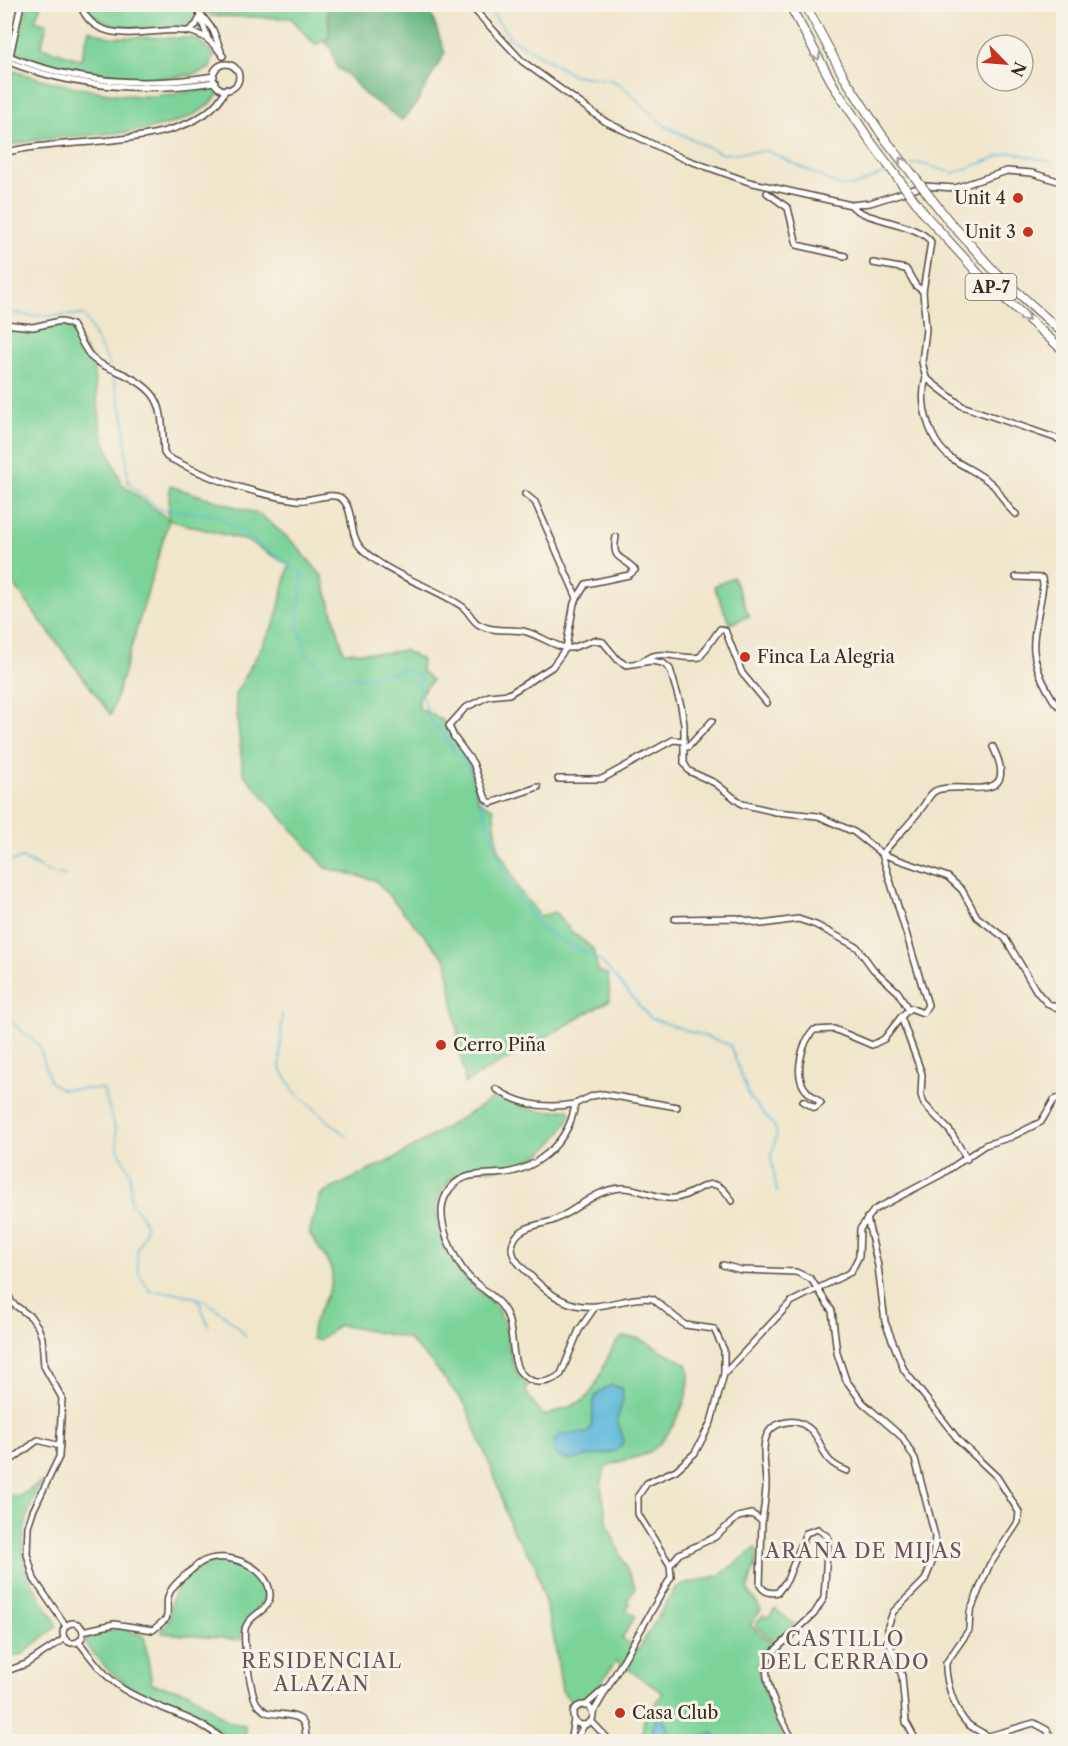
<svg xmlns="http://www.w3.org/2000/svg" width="1068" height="1746" font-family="'Libre Caslon Text',serif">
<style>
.green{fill:#7cd398;stroke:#5c7e5b;stroke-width:1.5}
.forest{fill:#65b580;stroke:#50704f;stroke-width:1.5}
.water{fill:#5cb8da;stroke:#4c717c;stroke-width:1.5}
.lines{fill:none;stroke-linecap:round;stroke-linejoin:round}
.stream{stroke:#5cb8da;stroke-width:1.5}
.minor-casing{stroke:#564638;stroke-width:8}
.highway-casing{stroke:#564638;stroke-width:10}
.minor{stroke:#fff;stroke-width:5}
.highway{stroke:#fff;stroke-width:8}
.highway-bridge-casing{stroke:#564638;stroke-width:10;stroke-linecap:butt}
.highway-bridge{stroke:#fff;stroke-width:8}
.oneway{stroke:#a79f9a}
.poi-dot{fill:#c8321e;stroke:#f7f3e8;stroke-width:2}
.labels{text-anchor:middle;stroke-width:6;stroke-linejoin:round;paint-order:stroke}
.shield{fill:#f7f3e8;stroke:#73665b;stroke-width:1.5}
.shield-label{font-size:16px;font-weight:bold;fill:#3b2a1e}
.poi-label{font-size:18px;fill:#3b2a1e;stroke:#f7f3e8;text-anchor:start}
.neighbourhood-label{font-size:20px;letter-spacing:1.5px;fill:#6e5257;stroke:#f7f3e8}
</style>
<rect width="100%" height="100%" fill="#f7f3e8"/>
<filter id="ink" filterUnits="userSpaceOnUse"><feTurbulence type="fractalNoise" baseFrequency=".0167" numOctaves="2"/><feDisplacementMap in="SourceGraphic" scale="12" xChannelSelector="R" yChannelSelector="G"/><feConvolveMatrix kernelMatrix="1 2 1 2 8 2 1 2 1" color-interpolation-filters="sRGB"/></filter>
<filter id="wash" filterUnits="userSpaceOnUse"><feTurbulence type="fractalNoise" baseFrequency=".008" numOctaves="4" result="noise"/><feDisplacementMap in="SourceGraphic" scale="24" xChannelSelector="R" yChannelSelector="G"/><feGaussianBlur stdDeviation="1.35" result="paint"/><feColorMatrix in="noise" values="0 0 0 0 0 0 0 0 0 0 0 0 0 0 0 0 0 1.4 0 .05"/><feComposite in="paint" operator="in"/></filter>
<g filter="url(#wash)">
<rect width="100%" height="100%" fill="#f0e6cb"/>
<g class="green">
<path d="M41 5 35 20 47 24 41 47 81 60 89 30 109 37 196 38 214 55 210 68C170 90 56 72 16 52L27 5Z"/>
<path d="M84 5H186L192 11 193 19 189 25C153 30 108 38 84 5Z"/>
<polygon points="198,5 327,5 330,37 315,45 291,18 212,16"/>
<path d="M14 71C55 84 98 94 142 96 166 97 191 91 216 88L220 92C183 147 66 127 5 147V102Z"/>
<path d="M57 324 72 328 92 361 102 435 122 484 168 519 170 486 261 515 295 544 322 576 344 652 387 653 404 650 422 660 421 671 432 680 419 696V709C463 723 470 760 478 801L493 808 498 847 520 891 540 916 555 912 570 930 593 949 598 971 608 975 610 1000 465 1083 447 961 375 880 326 868 243 773 235 695 275 622 289 565 247 541 169 520 111 715 5 573V327L38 330Z"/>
<polygon points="733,577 749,616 730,624 714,586"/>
<path d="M497 1096C517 1107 545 1115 568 1109L571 1113C557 1147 532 1166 495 1169 484 1170 473 1168 463 1172 418 1194 440 1245 462 1275 471 1288 485 1294 495 1306 515 1330 503 1365 527 1384L526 1392 541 1414 547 1415C557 1411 572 1407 582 1401 602 1387 603 1353 622 1337L638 1338 687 1364C697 1388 670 1441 648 1453 634 1460 618 1459 605 1468L601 1487 608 1526 635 1587 627 1602 630 1604 626 1610 635 1616 622 1638 638 1650 676 1587 720 1575 756 1548C760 1563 750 1574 748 1590L761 1610 750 1625 772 1643 757 1666 774 1720 785 1741H641L644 1720 663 1693 616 1661 591 1697 575 1706 562 1691 553 1633 535 1564 511 1528 495 1478 466 1406 432 1363 407 1338 339 1325 319 1340 312 1339C309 1313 338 1292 331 1269 328 1260 315 1243 309 1233L321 1194 399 1156Z"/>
<path d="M41 1482C12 1541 20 1570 56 1622V1627L23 1654 5 1659V1495L20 1496Z"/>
<path d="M221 1559 242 1564 266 1588V1601C255 1616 241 1618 241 1640L163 1633 161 1630C175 1620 168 1609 173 1596 180 1577 204 1564 221 1559Z"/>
<polygon points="775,1609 794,1624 775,1642 755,1625 763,1615 768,1618"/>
<polygon points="120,1628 144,1636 152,1684 189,1692 229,1722 245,1725 245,1735 253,1736 252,1741 232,1741 198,1716 130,1687 107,1669 85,1643 90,1635"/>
</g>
<polygon class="forest" points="327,5 428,5 445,53 415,105 402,120 364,94 348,75 337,68 331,48 323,41 330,37"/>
<g class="water">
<path d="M612 1385 622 1389 623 1399 617 1420 624 1441C616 1457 602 1453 587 1456 581 1457 574 1461 568 1460 562 1460 557 1455 553 1451L554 1441 561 1434 588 1433C600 1414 581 1396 612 1385Z"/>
<polygon points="661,1717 675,1739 689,1741 711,1733 715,1735 716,1741 650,1741 656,1718"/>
</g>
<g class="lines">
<g class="stream">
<polyline points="486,4 510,38 573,75 611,80 622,86 665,126 722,154 768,151 840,186 855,186 889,171"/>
<polyline points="911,165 919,163 954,173 1011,152 1051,162"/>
<polyline points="4,311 31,316 84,315 110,366"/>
<polyline points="111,371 124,418 128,483 159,509 217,515 303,575 297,622 307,656 331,676 360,678 408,670 421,677 419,688 431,721 444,734 455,753 464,760 473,777 505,877 541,929 601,961 650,1018 730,1045 750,1098 773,1124 777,1134 771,1157 777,1192"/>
<polyline points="4,864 22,858 52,874 66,875"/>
<polyline points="282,1013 280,1068 295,1092 346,1136"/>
<path d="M4 1016 39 1045 50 1082 61 1089H103L116 1131 118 1148 130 1173 131 1203C161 1234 134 1234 137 1263 138 1276 144 1281 150 1291 200 1293 212 1301 246 1336"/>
<polyline points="198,1299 208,1326"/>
</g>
</g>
</g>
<g filter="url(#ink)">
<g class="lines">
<defs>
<g id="minor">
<path d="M80 4C97 54 160 22 195 33 208 37 216 46 223 56"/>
<polyline points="193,4 213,30 221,51"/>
<polyline points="469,4 522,61 606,122 682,158 749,182 851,205 870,203 924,186 955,188 1007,171 1032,173 1064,183"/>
<polyline points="198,10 208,39"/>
<polyline points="187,32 196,25 200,17"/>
<path d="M4 54C72 83 142 88 214 76"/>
<path d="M4 60C72 88 144 93 215 82"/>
<circle cx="226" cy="77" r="13"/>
<polyline points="4,84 21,4"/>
<path d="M4 153C65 135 197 153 226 89"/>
<polyline points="767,193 788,208 797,245 845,256"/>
<path d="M851 205C860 220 919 223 931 242L923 291 926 330 922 362 926 378 962 406 1064 441"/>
<polyline points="873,263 906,269 916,286 923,291"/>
<path d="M4 324 33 327 60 321 72 325C78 335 84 348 91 357 99 365 110 368 119 372 165 392 161 408 164 453L167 457C207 478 252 494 297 500 310 502 331 491 341 498 355 509 348 534 361 548 389 576 431 585 463 607 469 612 472 620 478 624 491 632 509 629 523 631 538 634 551 645 566 648H572L594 640 603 642 618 660 626 665 651 661 663 663 670 669 681 706 684 724V763L689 771 715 783 742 804 776 812 818 816 854 832 882 854 948 877 962 890 977 917 1005 938 1037 992 1047 1003 1064 1011"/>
<path d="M926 378C918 404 930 445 954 460 968 469 981 474 993 485 1002 494 1005 507 1016 514"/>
<polyline points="525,494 535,502 577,598"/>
<path d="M1016 577 1042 578 1043 585C1037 632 1023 646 1048 691 1053 699 1055 706 1064 708"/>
<path d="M643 661C662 647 680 661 700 657L720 629 725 630 742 673 767 703"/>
<polyline points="684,746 688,747 712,721"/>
<polyline points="558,779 602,779 673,740 684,741"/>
<path d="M538 787 491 803 486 799 473 763 454 737 449 726 465 708 489 696 509 694 552 667 566 648 574 603 586 584 629 575 635 570C623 555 611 562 616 537"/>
<polyline points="675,919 736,918 762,924 798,919 816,925 857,947 873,969 898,992 908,1009"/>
<path d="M496 1089C521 1106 547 1109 575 1104"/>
<path d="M803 1101 815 1108 821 1103C816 1098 810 1095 806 1090 793 1075 802 1042 814 1030L834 1029 872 1045 884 1039 901 1017"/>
<path d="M967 1159 950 1131 924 1104 921 1095 922 1074 901 1017 910 1008 923 1013 928 1005 882 854C896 837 911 823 924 805 927 800 930 794 935 791 958 779 1023 809 993 747"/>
<path d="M867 1218 878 1266 885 1322 904 1370 960 1442 997 1477 1019 1512 1018 1522 989 1566 983 1580 970 1612 969 1630 946 1663C945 1680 955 1714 969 1725 977 1731 987 1733 992 1742"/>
<polyline points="723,1265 741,1270 796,1272 811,1279 832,1311 837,1353 846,1380 863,1403 902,1437 915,1459 935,1536 933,1560 925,1580 893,1612 888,1626 889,1642 902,1676 906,1722 917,1742"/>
<polyline points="4,1285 12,1303 31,1317 38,1327 42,1338 44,1366 62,1398 59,1457 33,1511 28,1526 27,1554 34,1579 66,1626"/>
<path d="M595 1307 579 1330 561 1374C549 1384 532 1386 521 1373 510 1362 515 1331 506 1313 498 1298 486 1292 473 1281 455 1265 433 1218 446 1195 459 1170 482 1176 506 1173 541 1167 570 1139 575 1104L592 1096 603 1094 677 1107"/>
<path d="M724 1373V1350L714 1329 685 1325 653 1299C628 1295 602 1311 576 1305 554 1300 537 1283 521 1266 513 1258 509 1248 515 1238 522 1226 540 1225 552 1221 577 1211 593 1190 621 1188 640 1187 656 1200 675 1198 700 1195 712 1167 732 1201"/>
<polyline points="4,1462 10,1461 38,1440 60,1446"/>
<path d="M762 1521C764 1508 766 1496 766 1484 766 1461 754 1427 787 1422 796 1420 805 1424 812 1431 827 1449 819 1460 847 1471"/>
<path d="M670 1565 679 1554 715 1537 738 1517 752 1514 762 1521 760 1585C764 1592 770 1594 778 1592L787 1580 806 1533 818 1529 828 1537 824 1598 814 1614 770 1655C757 1676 783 1722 794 1742"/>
<circle cx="73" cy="1633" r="10"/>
<path d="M83 1631 114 1624 153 1630 166 1619C169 1612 166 1605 168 1597 171 1585 186 1575 195 1567 218 1545 270 1565 270 1595 270 1611 252 1613 246 1626 241 1637 251 1691 256 1702 259 1707 262 1709 266 1712 286 1718 310 1708 305 1742"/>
<path d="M79 1642C92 1659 105 1677 123 1689 156 1710 196 1715 226 1742"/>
<polyline points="4,1672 26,1664 64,1639"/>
<circle cx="583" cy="1715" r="10"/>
<polyline points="585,1706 604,1689"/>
<polyline points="593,1713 671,1577 670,1565 638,1514 638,1496 647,1483 676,1470 695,1453 711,1422 724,1374 791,1302 851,1272 859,1256 860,1229 874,1210 942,1174 985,1145 1011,1137 1041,1122 1054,1100 1064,1096"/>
<polyline points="591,1721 611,1742"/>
<polyline points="989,1736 1034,1723 1047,1730 1053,1742"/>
<polyline points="570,1742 574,1720"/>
<polyline points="575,1742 584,1725"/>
</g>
<g id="highway">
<polyline points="789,4 835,88 871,142"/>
<polyline points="805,4 844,77 882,135"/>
<polyline points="926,216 986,282 1064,351"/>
<polyline points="948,220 996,273 1064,334"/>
</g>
</defs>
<use href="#minor" class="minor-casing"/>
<use href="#highway" class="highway-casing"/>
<use href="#minor" class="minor"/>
<use href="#highway" class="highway"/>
<defs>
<g id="highway-bridge">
<polyline points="882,135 948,220"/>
<polyline points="871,142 926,216"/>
</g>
</defs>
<use href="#highway-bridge" class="highway-bridge-casing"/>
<use href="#highway-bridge" class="highway-bridge"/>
</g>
<defs><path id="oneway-chevron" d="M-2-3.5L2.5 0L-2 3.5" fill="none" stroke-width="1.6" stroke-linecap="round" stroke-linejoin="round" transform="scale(1.5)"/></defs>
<g class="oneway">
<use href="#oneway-chevron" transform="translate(817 56) rotate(61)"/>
<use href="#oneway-chevron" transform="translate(902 161) rotate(-127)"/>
<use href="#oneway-chevron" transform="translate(1026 318) rotate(42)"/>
</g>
</g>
<g class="poi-dot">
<circle cx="1018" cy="198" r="6"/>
<circle cx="1028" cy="232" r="6"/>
<circle cx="745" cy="657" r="6"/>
<circle cx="441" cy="1045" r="6"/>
<circle cx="620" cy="1713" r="6"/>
</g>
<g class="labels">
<rect class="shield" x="965.5" y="274" width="51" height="26" rx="4.5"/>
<g class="shield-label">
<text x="991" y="293">AP-7</text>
</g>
<g class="poi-label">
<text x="1006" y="204" text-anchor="end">Unit 4</text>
<text x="1016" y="238" text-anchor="end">Unit 3</text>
<text x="757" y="663">Finca La Alegria</text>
<text x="453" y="1051">Cerro Piña</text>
<text x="632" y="1719">Casa Club</text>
</g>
<g class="neighbourhood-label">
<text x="864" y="1558">ARANA DE MIJAS</text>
<text x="845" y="1646">CASTILLO<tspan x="845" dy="23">DEL CERRADO</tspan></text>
<text x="322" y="1668">RESIDENCIAL<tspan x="322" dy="23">ALAZAN</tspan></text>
</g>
</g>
<rect width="1068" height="1746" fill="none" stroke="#f7f3e8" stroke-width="24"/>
<g transform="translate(1005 63) rotate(115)"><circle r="28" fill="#f7f3e8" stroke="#aca397" stroke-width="1.5"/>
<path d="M0-4.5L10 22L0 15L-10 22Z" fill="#c8321e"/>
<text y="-9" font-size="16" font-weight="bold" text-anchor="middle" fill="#3b2a1e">N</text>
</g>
</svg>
